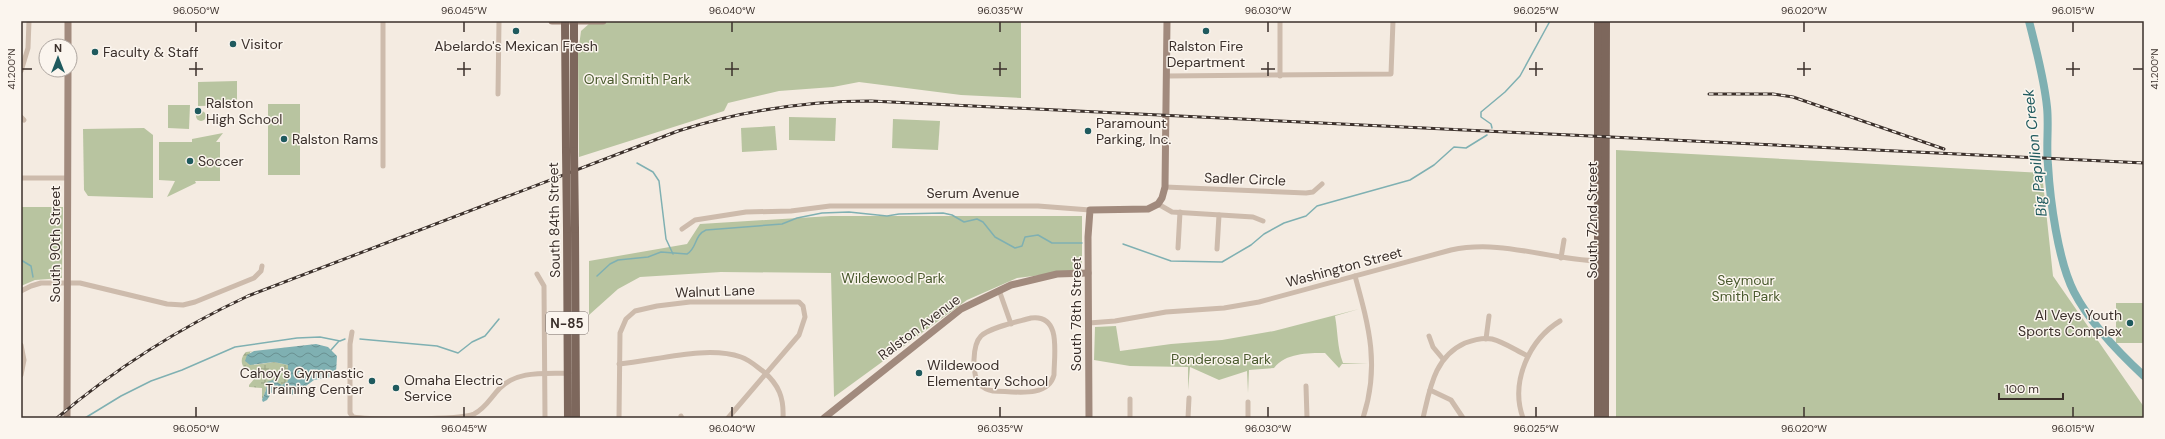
<svg xmlns="http://www.w3.org/2000/svg" width="2165" height="439" font-family="'DM Sans',sans-serif">
<style>
.wetland{fill:url(#wetland-marsh)}
.park{fill:#b8c4a0}
.water{fill:url(#water-waves)}
.lines{fill:none;stroke-linecap:round;stroke-linejoin:round}
.stream{stroke:#7fb0b2;stroke-width:1.5}
.river{stroke:#7fb0b2;stroke-width:8}
.street{stroke:#cdbbac;stroke-width:5}
.secondary{stroke:#a18a7d;stroke-width:7}
.primary{stroke:#7d675c;stroke-width:8}
.rail-casing{stroke:#3b302b;stroke-width:3}
.rail{stroke:#fbf5ee;stroke-width:1.5;stroke-dasharray:4.5;stroke-linecap:butt}
.primary-bridge{stroke:#7d675c;stroke-width:8}
.ticks{fill:none;stroke:#3b302b;stroke-width:1.5}
.poi-dot{fill:#1f5a5e;stroke:#fbf5ee;stroke-width:1.5}
.labels{text-anchor:middle;stroke-width:3;stroke-linejoin:round;paint-order:stroke}
.shield{fill:#fbf5ee;stroke:#756b66;stroke-width:1}
.shield-label{font-size:13px;font-weight:bold;fill:#3b302b}
.poi-label{font-size:14px;fill:#3b302b;stroke:#fbf5ee;text-anchor:start}
.park-label{font-size:14px;fill:#4a5a2e;stroke:#fbf5ee}
.street-label{font-size:14px;fill:#3b302b;stroke:#fbf5ee}
.water-label{font-size:15px;font-style:italic;fill:#1f5a5e;stroke:#fbf5ee}
.neatline{fill:none;stroke:#3b302b;stroke-width:1.5}
.ticks-label{font-size:10px;text-anchor:middle;fill:#3b302b}
</style>
<defs>
<pattern id="wetland-marsh" width="20" height="14" patternUnits="userSpaceOnUse"><rect width="20" height="14" fill="#b8c4a0"/><path d="M1 5h8M5 5V1M11 12h8M15 12V8" fill="none" stroke="#97a083"/></pattern>
<pattern id="water-waves" width="16" height="10" patternUnits="userSpaceOnUse"><rect width="16" height="10" fill="#7fb0b2"/><path d="M0 5q4-4 8 0t8 0" fill="none" stroke="#699091"/></pattern>
</defs>
<rect width="100%" height="100%" fill="#f4ebe1"/>
<path class="wetland" d="M254 351 250 352 254 365 274 362 288 365V381L282 385 266 384V390L262 400V388L249 387V385L255 378 257 372 245 369C240 363 241 357 246 352Z"/>
<g class="park">
<polygon points="635,21 1021,21 1021,98 961,95 859,82 833,87 779,91 728,103 724,111 579,157 578,54 581,31 590,23"/>
<polygon points="237,81 237,105 198,106 198,82"/>
<rect x="268" y="104" width="32" height="71"/>
<polygon points="168,105 190,105 189,129 168,128"/>
<circle cx="201" cy="116" r="5"/>
<polygon points="789,117 836,118 835,141 789,140"/>
<polygon points="893,119 940,121 938,150 892,148"/>
<polygon points="775,126 777,150 742,152 741,128"/>
<polygon points="144,128 153,135 153,198 88,196 84,190 83,129"/>
<polygon points="223,133 216,142 220,142 220,181 195,181 196,183 167,197 175,181 159,180 159,142 192,142 192,139"/>
<polygon points="1616,150 2042,173 2053,276 2144,407 2144,418 1616,418"/>
<polygon points="21,207 63,207 62,278 35,280 21,286"/>
<polygon points="831,216 1082,216 1082,270 1017,278 967,300 834,397 831,273 721,272 640,277 618,289 589,315 589,261 687,244 700,224"/>
<rect x="2116" y="303" width="28" height="40"/>
<path d="M1359 309 1335 316C1338 332 1337 347 1343 363H1368L1342 364 1339 368 1325 353C1307 353 1286 353 1274 368L1249 370 1248 393 1247 371 1219 380 1190 367 1188 390V367L1130 366 1094 360 1095 327 1116 326 1120 351 1171 344 1222 340 1274 331Z"/>
</g>
<polygon class="water" points="316,344 328,347 337,356 336,373 332,377 314,380 295,394 291,395 274,389 267,400 263,402 262,400 266,390 267,382 273,380 282,385 288,381 288,365 274,362 250,365 245,361 247,355 254,351"/>
<g class="lines">
<g class="stream">
<polyline points="1492,128 1491,124 1481,117 1481,112 1505,92 1520,76 1550,21"/>
<polyline points="637,163 653,172 659,181 666,239 673,254"/>
<polyline points="1123,244 1171,261 1222,262 1251,245 1264,234 1284,223 1306,216 1317,206 1410,180 1434,165 1454,147 1466,148 1487,135"/>
<polyline points="21,260 31,266 33,277"/>
<path d="M597 276 610 264 618 260 648 257 661 252 687 254C697 249 694 235 706 230L782 224 797 218 822 213 849 212 887 216 899 214 943 213 952 215 964 222 977 219 983 222 995 237 1015 248 1022 246 1025 237 1038 235 1052 243H1082"/>
<polyline points="360,339 437,346 458,353 472,342 485,336 499,319"/>
<polyline points="331,350 339,341"/>
<polyline points="85,418 121,396 151,381 182,370 235,347 297,338 320,337 340,341 345,339"/>
</g>
<path class="river" d="M2029 21C2036 49 2044 78 2047 107 2049 126 2046 145 2048 165 2050 200 2058 261 2074 292 2090 323 2118 352 2144 376"/>
<g class="street">
<polyline points="1280,21 1280,76"/>
<polyline points="21,71 28,48 29,21"/>
<polyline points="1167,76 1391,74 1393,21"/>
<polyline points="498,94 499,21"/>
<polyline points="21,117 24,120"/>
<polyline points="383,166 383,21"/>
<polyline points="21,178 68,178"/>
<polyline points="1165,187 1306,193 1313,192 1322,184"/>
<polyline points="1158,204 1172,212 1253,217 1263,221"/>
<polyline points="682,229 695,220 746,212 791,211 830,206 1038,206 1090,210"/>
<polyline points="1178,248 1180,212"/>
<polyline points="1217,249 1219,215"/>
<polyline points="1561,258 1564,240"/>
<polyline points="537,274 544,286 545,418"/>
<path d="M1355 276C1369 327 1380 366 1363 418"/>
<polyline points="999,290 1011,324"/>
<polyline points="21,291 31,286 41,283 80,283 167,304 183,305 195,302 254,278 261,271 262,266"/>
<path d="M1031 318C1062 314 1054 354 1054 375 1048 399 1012 391 993 391 988 390 983 388 979 384 972 374 972 345 981 336 991 327 1017 322 1031 318Z"/>
<path d="M1089 323 1115 321 1166 312 1224 308 1259 302 1451 250C1503 239 1548 260 1600 261"/>
<path d="M352 332 350 344V413L353 417C370 420 460 420 474 414 486 408 491 397 500 388 518 370 545 374 569 373"/>
<polyline points="1429,336 1433,347 1443,359"/>
<polyline points="1486,339 1489,316"/>
<polyline points="21,345 24,360 21,375"/>
<path d="M619 364C655 361 706 345 741 357 750 360 757 367 764 372 779 385 784 398 783 418"/>
<polyline points="1306,386 1307,418"/>
<polyline points="1430,390 1451,400 1463,418"/>
<polyline points="681,416 682,418"/>
<polyline points="619,418 620,333 626,319 635,311 657,306 690,302 799,302 803,306 805,317 799,335 728,418"/>
<polyline points="1130,418 1130,399"/>
<polyline points="1188,418 1189,398"/>
<polyline points="1248,418 1248,402"/>
<path d="M1423 418C1430 389 1434 357 1465 343 1473 340 1483 337 1492 339 1504 342 1517 351 1528 356"/>
<path d="M1523 418C1510 382 1529 340 1560 321"/>
</g>
<g class="secondary">
<polyline points="552,21 603,21"/>
<polyline points="68,46 68,21"/>
<polyline points="67,418 68,70"/>
<polyline points="824,418 961,309 1011,285 1057,274 1088,273"/>
<polyline points="1089,418 1088,237 1090,210 1148,209 1158,204 1162,198 1165,187 1167,21"/>
</g>
<g class="primary">
<polyline points="565,21 566,151"/>
<polyline points="574,151 574,21"/>
<polyline points="567,229 568,418"/>
<polyline points="575,229 576,418"/>
<polyline points="1598,418 1598,21"/>
<polyline points="1605,418 1606,21"/>
</g>
<defs>
<g id="rail">
<polyline points="1709,94 1773,94 1793,97 1944,149"/>
<path d="M57 418C116 368 179 328 248 296L678 131C741 111 805 101 871 101L2144 163"/>
</g>
</defs>
<use href="#rail" class="rail-casing"/>
<use href="#rail" class="rail"/>
<g class="primary-bridge">
<polyline points="566,151 567,229"/>
<polyline points="574,151 575,229"/>
</g>
</g>
<path class="ticks" d="M196 22V32M464 22V32M732 22V32M1000 22V32M1268 22V32M1536 22V32M1804 22V32M2073 22V32M196 62V76M464 62V76M732 62V76M1000 62V76M1268 62V76M1536 62V76M1804 62V76M2073 62V76M22 69H32M189 69H203M457 69H471M725 69H739M993 69H1007M1261 69H1275M1529 69H1543M1797 69H1811M2066 69H2080M2133 69H2143M196 407V417M464 407V417M732 407V417M1000 407V417M1268 407V417M1536 407V417M1804 407V417M2073 407V417"/>
<g class="poi-dot">
<circle cx="516" cy="31" r="4"/>
<circle cx="1206" cy="31" r="4"/>
<circle cx="233" cy="44" r="4"/>
<circle cx="95" cy="52" r="4"/>
<circle cx="198" cy="111" r="4"/>
<circle cx="1088" cy="131" r="4"/>
<circle cx="284" cy="139" r="4"/>
<circle cx="190" cy="161" r="4"/>
<circle cx="2130" cy="323" r="4"/>
<circle cx="919" cy="373" r="4"/>
<circle cx="372" cy="381" r="4"/>
<circle cx="396" cy="388" r="4"/>
</g>
<g class="labels">
<rect class="shield" x="546" y="312" width="42" height="22" rx="3"/>
<g class="shield-label">
<text x="567" y="328">N-85</text>
</g>
<g class="poi-label">
<text x="241" y="49">Visitor</text>
<text x="516" y="51" text-anchor="middle">Abelardo's Mexican Fresh</text>
<text x="1206" y="51" text-anchor="middle">Ralston Fire<tspan x="1206" dy="16">Department</tspan></text>
<text x="103" y="57">Faculty &amp; Staff</text>
<text x="206" y="108">Ralston<tspan x="206" dy="16">High School</tspan></text>
<text x="1096" y="128">Paramount<tspan x="1096" dy="16">Parking, Inc.</tspan></text>
<text x="292" y="144">Ralston Rams</text>
<text x="198" y="166">Soccer</text>
<text x="2122" y="320" text-anchor="end">Al Veys Youth<tspan x="2122" dy="16">Sports Complex</tspan></text>
<text x="927" y="370">Wildewood<tspan x="927" dy="16">Elementary School</tspan></text>
<text x="364" y="378" text-anchor="end">Cahoy's Gymnastic<tspan x="364" dy="16">Training Center</tspan></text>
<text x="404" y="385">Omaha Electric<tspan x="404" dy="16">Service</tspan></text>
</g>
<g class="park-label">
<text x="637" y="84">Orval Smith Park</text>
<text x="893" y="283">Wildewood Park</text>
<text x="1746" y="285">Seymour<tspan x="1746" dy="16">Smith Park</tspan></text>
<text x="1221" y="364">Ponderosa Park</text>
</g>
<g class="street-label">
<text transform="translate(1245 179) rotate(2)" y="5">Sadler Circle</text>
<text x="973" y="198">Serum Avenue</text>
<text transform="translate(554 220) rotate(-91)" y="5">South 84th Street</text>
<text transform="translate(1592 220) rotate(-90)" y="5">South 72nd Street</text>
<text transform="translate(55 244) rotate(-90)" y="5">South 90th Street</text>
<text transform="translate(1344 267) rotate(-15)" y="5">Washington Street</text>
<text transform="translate(715 291) rotate(-2)" y="5">Walnut Lane</text>
<text transform="translate(1076 314) rotate(-90)" y="5">South 78th Street</text>
<text transform="translate(919 327) rotate(-37)" y="5">Ralston Avenue</text>
</g>
<g class="water-label">
<text transform="translate(2035 153) rotate(-96)" y="5">Big Papillion Creek</text>
</g>
</g>
<rect width="2165" height="439" fill="none" stroke="#fbf5ee" stroke-width="44"/>
<g transform="translate(58 58)"><circle r="19" fill="#fbf5ee" stroke="#aea6a0"/>
<path d="M0-3L7 15L0 10L-7 15Z" fill="#1f5a5e"/>
<text y="-6" font-size="11" font-weight="bold" text-anchor="middle" fill="#3b302b">N</text>
</g>
<path d="M1999 393v6h64v-6" fill="none" stroke="#3b302b" stroke-width="2"/>
<text x="2005" y="393" font-size="12" fill="#3b302b" stroke="#fbf5ee" stroke-width="3" paint-order="stroke">100 m</text>
<rect x="22" y="22" width="2121" height="395" class="neatline"/>
<g class="ticks-label">
<text x="196" y="14">96.050°W</text>
<text x="464" y="14">96.045°W</text>
<text x="732" y="14">96.040°W</text>
<text x="1000" y="14">96.035°W</text>
<text x="1268" y="14">96.030°W</text>
<text x="1536" y="14">96.025°W</text>
<text x="1804" y="14">96.020°W</text>
<text x="2073" y="14">96.015°W</text>
<text transform="translate(11 69) rotate(-90)" y="4">41.200°N</text>
<text transform="translate(2154 69) rotate(-90)" y="4">41.200°N</text>
<text x="196" y="432">96.050°W</text>
<text x="464" y="432">96.045°W</text>
<text x="732" y="432">96.040°W</text>
<text x="1000" y="432">96.035°W</text>
<text x="1268" y="432">96.030°W</text>
<text x="1536" y="432">96.025°W</text>
<text x="1804" y="432">96.020°W</text>
<text x="2073" y="432">96.015°W</text>
</g>
</svg>
